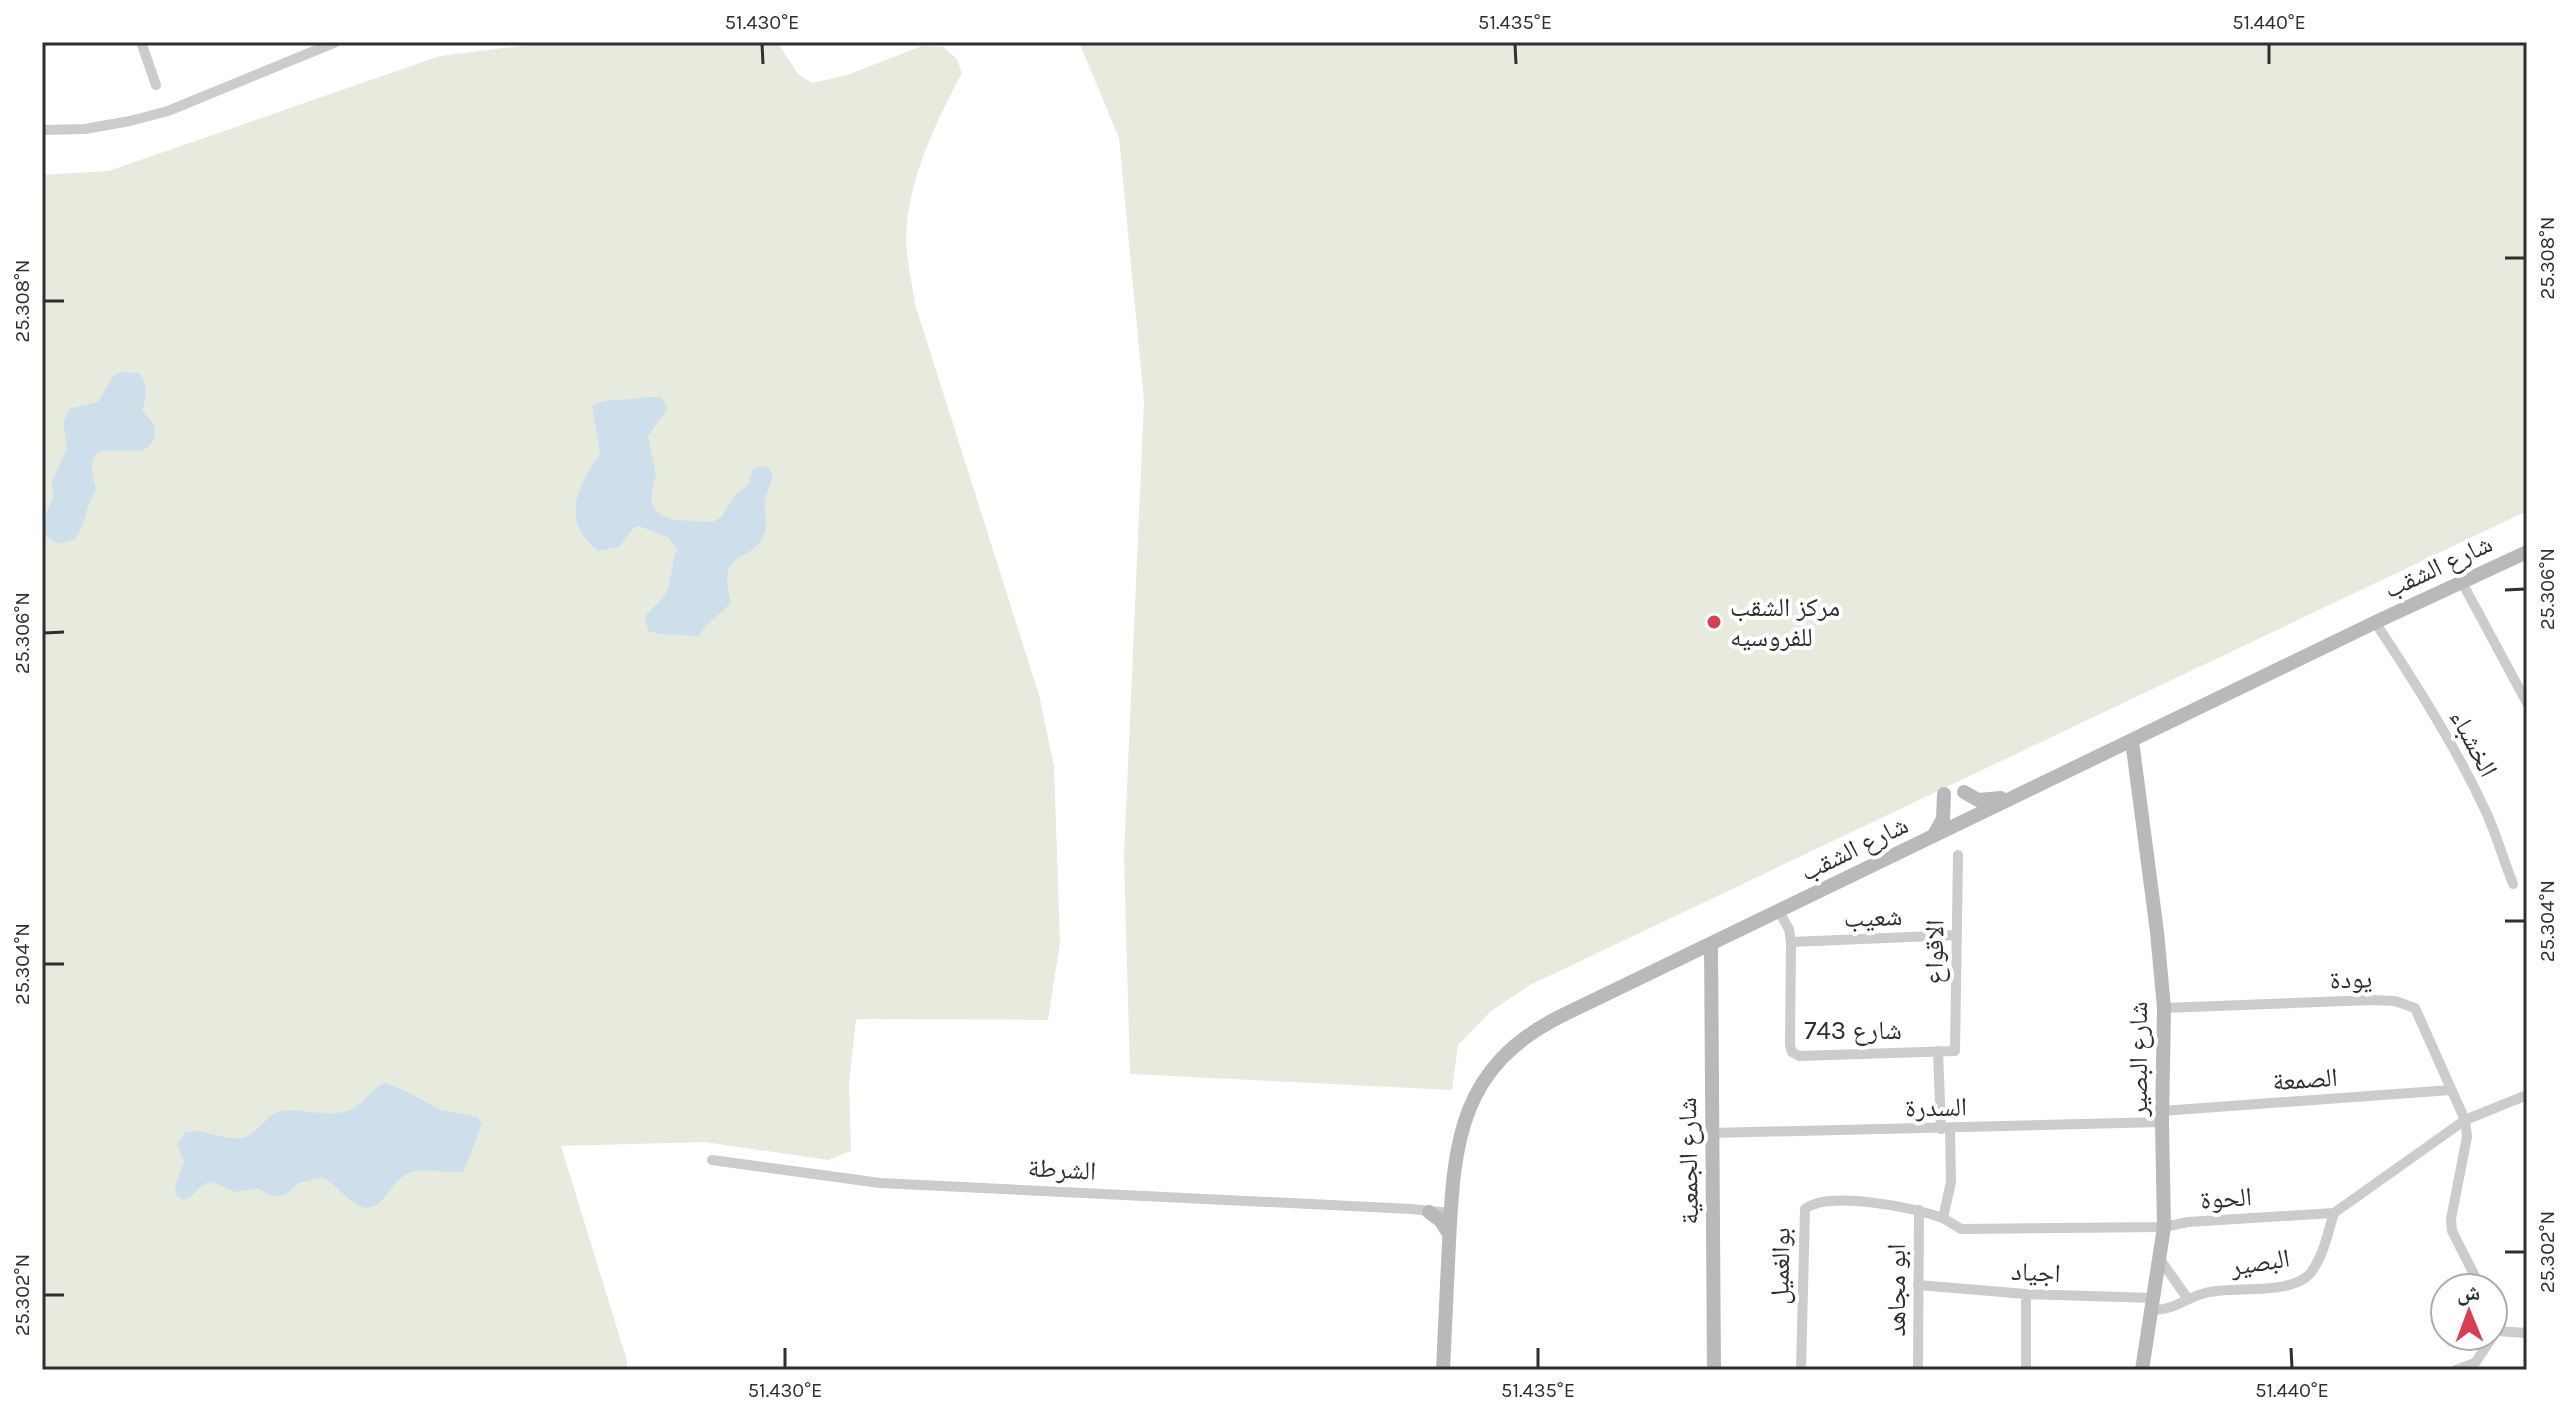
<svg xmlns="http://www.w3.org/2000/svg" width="2569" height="1412" font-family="Karla,'Noto Naskh Arabic',sans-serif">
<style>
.green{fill:#e6ebde}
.water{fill:#ccdfea}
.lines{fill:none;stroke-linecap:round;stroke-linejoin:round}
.street{stroke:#ccc;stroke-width:10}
.secondary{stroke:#b9b9b9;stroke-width:14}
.ticks{fill:none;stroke:#2f2f2f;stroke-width:3}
.poi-dot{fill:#d93f50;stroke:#fff;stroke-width:3}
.labels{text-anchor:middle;stroke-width:8;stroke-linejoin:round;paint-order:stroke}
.street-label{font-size:26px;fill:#2f2f2f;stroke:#fff}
.poi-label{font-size:26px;fill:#2f2f2f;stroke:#fff;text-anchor:start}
.neatline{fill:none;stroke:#2f2f2f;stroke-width:3}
.ticks-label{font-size:20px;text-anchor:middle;fill:#2f2f2f}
</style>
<rect width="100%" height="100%" fill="#fff"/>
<g class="green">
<path d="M552 42H777L798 74 812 83 847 75 922 46 943 47 957 59 962 73C935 124 909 177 906 236 906 258 912 283 915 304L1039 695 1054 766 1060 942 1048 1020 856 1019 849 1084 851 1151 828 1160 705 1142 561 1146 627 1361V1370H42V175L109 171 440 56Z"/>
<polygon points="1079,42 2527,42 2527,511 1530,985 1491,1011 1458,1045 1452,1090 1130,1074 1124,856 1144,401 1119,138"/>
</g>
<g class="water">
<path d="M120 372 139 373C149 387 147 395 142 410 145 415 151 420 154 425 155 429 155 434 154 437 144 474 75 419 96 488 94 497 88 504 86 513 81 531 79 543 57 543L45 535 42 524 53 497 52 482 67 448 63 423 69 409 98 402 113 377Z"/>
<path d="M646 397H660L665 402 667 409 648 436 656 475 651 497 653 507 660 515 674 520 712 522 722 517 734 496 748 485 753 469 761 466 769 468 773 476C771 484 767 492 765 500 763 510 768 520 765 531 753 568 715 544 731 602 721 615 707 621 699 636L659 634 648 631 645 616C652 608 663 600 667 590 672 577 672 562 677 549L669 538 639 526 633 528 619 547 598 551C559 520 578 487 600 453L592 406C606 396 630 402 646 397Z"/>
<path d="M384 1083 401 1089 441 1110 477 1117 482 1124 464 1171C447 1175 423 1166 407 1174 388 1182 382 1218 358 1205 345 1198 336 1185 323 1177L299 1183 285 1195 274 1197 257 1188 235 1192 211 1181C199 1185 195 1196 183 1200L176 1195 175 1187 184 1162 177 1144 185 1132C204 1127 222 1141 240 1138 259 1136 265 1114 281 1111 304 1107 326 1119 350 1110 364 1104 370 1090 384 1083Z"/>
</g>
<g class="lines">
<g class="street">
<polyline points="141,42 156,85"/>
<polyline points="42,130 85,129 130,121 168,111 336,42"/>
<polyline points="2465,588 2527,703"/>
<path d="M2375 622C2416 684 2456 747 2487 814 2497 837 2504 861 2513 884"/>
<polyline points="1782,917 1789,929 1791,942 1790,1045 1792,1052 1799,1056 1955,1051 1958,855"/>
<polyline points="1791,942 1957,935"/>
<polyline points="2164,1008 2372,1000 2395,1001 2415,1008 2465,1120 2467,1137 2451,1219 2452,1231 2481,1288"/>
<polyline points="1938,1051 1941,1129"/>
<polyline points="2162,1111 2451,1090"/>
<polyline points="1950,1129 1951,1182 1943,1218 1961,1229 2164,1227 2188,1222 2334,1213 2465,1120 2527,1095"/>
<polyline points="1712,1133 2162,1122"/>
<polyline points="712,1160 880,1183 1411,1209 1450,1213"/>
<polyline points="2159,1258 2188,1299"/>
<polyline points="1918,1285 2026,1294 2153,1298"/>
<path d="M2152 1310C2172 1311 2186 1298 2205 1293 2233 1285 2294 1297 2312 1271 2324 1254 2328 1232 2334 1213"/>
<polyline points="2493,1335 2496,1331 2527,1333"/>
<path d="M1801 1370 1805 1209C1830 1190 1914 1208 1943 1218"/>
<polyline points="1918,1370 1919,1210"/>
<polyline points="2026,1370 2026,1294"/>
<polyline points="2456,1370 2475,1363 2493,1336"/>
</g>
<g class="secondary">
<polyline points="2133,748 2157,932 2164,1008 2162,1122 2164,1227 2142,1370"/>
<polyline points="1964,792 1978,800 2001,798"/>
<polyline points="1934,835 1943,819 1944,794"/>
<polyline points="1711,944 1714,1370"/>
<polyline points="1429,1212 1441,1221 1449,1234"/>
<path d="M1443 1370C1445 1327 1447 1284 1449 1242 1454 1140 1460 1067 1561 1016L2380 620 2527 552"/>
</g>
</g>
<path class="ticks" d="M762 44 763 64M1515 44 1516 64M2269 44V64M2505 258H2525M44 301H64M2505 590 2525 589M44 633 64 632M2505 921H2525M44 964H64M2505 1252H2525M44 1295H64M785 1348V1368M1538 1348V1368M2291 1348 2292 1368"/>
<circle class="poi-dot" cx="1714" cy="622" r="8"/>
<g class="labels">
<g class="street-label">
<text transform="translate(2438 566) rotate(-25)" y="9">شارع الشقب</text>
<text transform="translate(2474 743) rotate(62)" y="9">الخشباء</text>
<text transform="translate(1854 848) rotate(-26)" y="9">شارع الشقب</text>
<text transform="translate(1873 917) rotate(-2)" y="9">شعيب</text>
<text transform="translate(1934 952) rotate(-89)" y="9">الاقواع</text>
<text transform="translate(2351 979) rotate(-2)" y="9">يودة</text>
<text x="1853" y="1039">شارع 743</text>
<text transform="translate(2138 1059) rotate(-90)" y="9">شارع البصير</text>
<text transform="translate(2305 1079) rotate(-4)" y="9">الصمعة</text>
<text transform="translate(1936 1107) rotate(-1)" y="9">السدرة</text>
<text transform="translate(1688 1161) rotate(-91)" y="9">شارع الجمعية</text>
<text transform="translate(1062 1169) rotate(3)" y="9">الشرطة</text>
<text transform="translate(2226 1198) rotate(-4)" y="9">الحوة</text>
<text transform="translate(2260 1262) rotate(-9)" y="9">البصير</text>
<text transform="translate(1780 1266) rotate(-89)" y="9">بوالغميل</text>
<text transform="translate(2036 1272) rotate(3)" y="9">اجياد</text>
<text transform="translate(1896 1290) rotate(-90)" y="9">ابو مجاهد</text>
</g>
<g class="poi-label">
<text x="1730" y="616">مركز الشقب<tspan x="1730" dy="30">للفروسيه</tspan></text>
</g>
</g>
<rect width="2569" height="1412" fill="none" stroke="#ffffff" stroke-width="88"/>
<g transform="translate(2469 1312) rotate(359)"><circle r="38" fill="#ffffff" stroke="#acacac" stroke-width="2"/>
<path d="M0-6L14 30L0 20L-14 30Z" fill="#d93f50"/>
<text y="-12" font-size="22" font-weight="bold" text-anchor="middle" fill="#2f2f2f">ش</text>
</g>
<rect x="44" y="44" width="2481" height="1324" class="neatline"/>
<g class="ticks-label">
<text x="762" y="29">51.430°E</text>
<text x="1515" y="29">51.435°E</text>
<text x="2269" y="29">51.440°E</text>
<text transform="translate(2547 258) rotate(-90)" y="7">25.308°N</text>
<text transform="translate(22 301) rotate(-90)" y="7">25.308°N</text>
<text transform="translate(2547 589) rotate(-90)" y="7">25.306°N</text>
<text transform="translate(22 633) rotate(-90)" y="7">25.306°N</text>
<text transform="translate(2547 921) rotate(-90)" y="7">25.304°N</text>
<text transform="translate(22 964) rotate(-90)" y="7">25.304°N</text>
<text transform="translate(2547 1252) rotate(-90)" y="7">25.302°N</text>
<text transform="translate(22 1295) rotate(-90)" y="7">25.302°N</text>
<text x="785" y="1397">51.430°E</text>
<text x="1538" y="1397">51.435°E</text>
<text x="2292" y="1397">51.440°E</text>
</g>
</svg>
